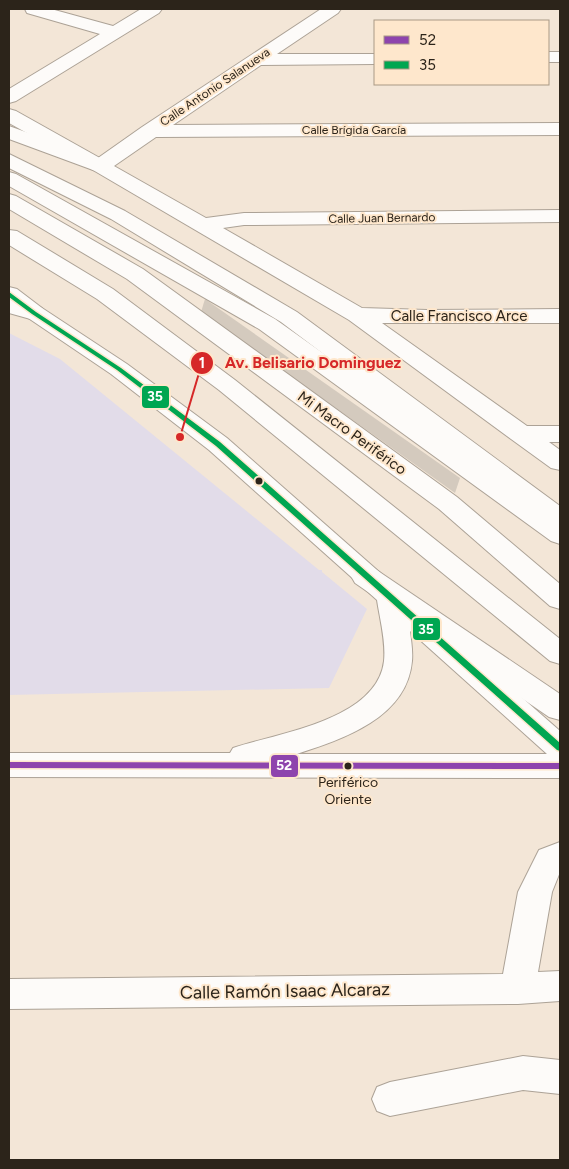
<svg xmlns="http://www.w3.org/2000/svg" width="569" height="1169" font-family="Figtree,sans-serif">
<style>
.green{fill:#e2dce9}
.building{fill:#d4cabe}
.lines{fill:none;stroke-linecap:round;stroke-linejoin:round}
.minor-casing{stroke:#aca296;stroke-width:2}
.highway-casing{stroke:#aca296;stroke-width:2}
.minor{fill:#fdfbf9;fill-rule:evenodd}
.highway{fill:#fdfbf9;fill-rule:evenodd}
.bus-1-casing{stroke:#fee7cc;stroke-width:3}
.bus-2-casing{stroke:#fee7cc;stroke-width:3}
.bus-1{fill:#8e44ad;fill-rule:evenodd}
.bus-2{fill:#00a651;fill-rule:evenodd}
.bus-dot{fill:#2c241a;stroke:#fee7cc;stroke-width:2}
.labels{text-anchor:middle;stroke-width:4;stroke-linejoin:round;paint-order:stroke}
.far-street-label{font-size:12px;fill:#2c241a;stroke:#fee7cc}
.bus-label{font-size:14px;fill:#2c241a;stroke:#fee7cc}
.street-label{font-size:15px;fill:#2c241a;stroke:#fee7cc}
.near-street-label{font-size:18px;fill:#2c241a;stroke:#fee7cc}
.leader{fill:none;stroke:#d62828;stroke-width:2}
.callout-dot{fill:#d62828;stroke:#fee7cc;stroke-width:2}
.mark-label{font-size:15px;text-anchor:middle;font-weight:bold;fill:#fff}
.callout-label{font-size:16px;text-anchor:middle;font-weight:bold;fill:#d62828;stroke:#fee7cc;stroke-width:4;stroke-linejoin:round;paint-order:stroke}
.line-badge{stroke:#fee7cc;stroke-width:2}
.badge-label{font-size:14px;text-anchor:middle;font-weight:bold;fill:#fff}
</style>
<rect width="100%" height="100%" fill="#f3e6d7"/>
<polygon class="green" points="9,333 60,359 319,570 322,570 322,572 367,609 329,688 9,695"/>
<polygon class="building" points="205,299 460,478 455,493 201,312"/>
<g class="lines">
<defs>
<g id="minor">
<polygon points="25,9 51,9 113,26 141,9 162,9 159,13 16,101 9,103 9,89 100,34 27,13"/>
<polygon points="321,9 341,9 338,13 277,54 375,54 375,64 261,65 173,125 560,123 560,135 156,137 114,166 206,218 244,213 560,210 560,222 244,225 223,228 362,308 427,310 560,309 560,323 382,323 527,426 560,426 560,442 549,442 560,450 560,470 551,468 511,439 349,320 93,170 9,139 9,126 98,158 142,127"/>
<rect x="548" y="52" width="12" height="10"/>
<polygon points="9,172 16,174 275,319 560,522 560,544 551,541 259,329 9,186"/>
<polygon points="9,194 16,196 143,269 457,497 560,584 560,609 550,606 439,509 127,279 9,209"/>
<path d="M9 287 17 289 42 308 127 364 227 438 560 731V778L9 777V753H230L233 748C278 733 377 720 384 661 386 641 380 620 377 600L209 450 111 374 9 305ZM410 631 547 754H297C343 739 407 718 412 661 413 651 411 640 410 631Z"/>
<polygon points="560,842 560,872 552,892 538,972 560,971 560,1001 518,1004 9,1009 9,979 503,974 518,892 539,850"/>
<polygon points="523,1056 560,1060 560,1094 523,1090 390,1116 377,1111 372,1099 377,1087 390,1082"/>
</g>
<g id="highway">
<polygon points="9,109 16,111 107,162 110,166 107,170 100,172 93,170 9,123"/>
<polygon points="9,154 125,211 297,312 560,506 560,528 551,525 281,322 111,219 9,168"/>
<polygon points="9,230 17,231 113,289 235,380 560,639 560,664 550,661 219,390 97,299 9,245"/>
<polygon points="9,299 42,308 45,313 42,318 34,320 9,313"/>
<polygon points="365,567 375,569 560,694 560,720 549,717 355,583 351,576 355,569"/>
</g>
</defs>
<use href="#minor" class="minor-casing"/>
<use href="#highway" class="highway-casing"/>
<use href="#minor" class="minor"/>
<use href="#highway" class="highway"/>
<defs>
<polygon id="bus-1" points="9,762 560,763 560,769 9,768"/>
<polygon id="bus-2" points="9,292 36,312 121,368 220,442 560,743 560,751 557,750 216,446 117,370 32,314 9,297"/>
</defs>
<use href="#bus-1" class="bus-1-casing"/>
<use href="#bus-2" class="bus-2-casing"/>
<use href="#bus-1" class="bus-1"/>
<use href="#bus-2" class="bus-2"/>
</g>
<g class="bus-dot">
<circle cx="259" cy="481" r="4.5"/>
<circle cx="348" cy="766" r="4.5"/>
</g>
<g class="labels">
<g class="far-street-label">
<text transform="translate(215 87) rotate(-34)" y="4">Calle Antonio Salanueva</text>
<text x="354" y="134">Calle Brígida García</text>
<text transform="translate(382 218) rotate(-1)" y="4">Calle Juan Bernardo</text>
</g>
<g class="bus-label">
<text x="348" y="787">Periférico<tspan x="348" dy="17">Oriente</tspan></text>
</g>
<g class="street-label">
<text x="459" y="321">Calle Francisco Arce</text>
<text transform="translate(352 433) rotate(36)" y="5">Mi Macro Periférico</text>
</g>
<g class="near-street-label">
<text transform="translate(285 991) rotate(-1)" y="6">Calle Ramón Isaac Alcaraz</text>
</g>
</g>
<path class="leader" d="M180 437L202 363"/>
<g class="callout-dot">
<circle cx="180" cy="437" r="5"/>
<circle cx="202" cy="363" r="12"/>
</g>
<g class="mark-label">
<text x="202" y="368">1</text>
</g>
<g class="callout-label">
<text x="313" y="368">Av. Belisario Dominguez</text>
</g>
<g class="line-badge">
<rect x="141" y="385" width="29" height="24" rx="5" fill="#00a651"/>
<rect x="412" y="617" width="29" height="24" rx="5" fill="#00a651"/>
<rect x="270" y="754" width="29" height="24" rx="5" fill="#8e44ad"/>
</g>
<g class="badge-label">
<text x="155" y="401">35</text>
<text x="426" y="634">35</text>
<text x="284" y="770">52</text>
</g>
<rect width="569" height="1169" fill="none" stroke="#2c241a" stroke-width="20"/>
<rect x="374" y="20" width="175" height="65" fill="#fee7cc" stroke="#aa9985"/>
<rect x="384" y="36" width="25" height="8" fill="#8e44ad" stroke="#aa9985"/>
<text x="419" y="45" font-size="15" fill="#2c241a">52</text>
<rect x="384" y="61" width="25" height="8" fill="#00a651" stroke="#aa9985"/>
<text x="419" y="70" font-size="15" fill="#2c241a">35</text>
</svg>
